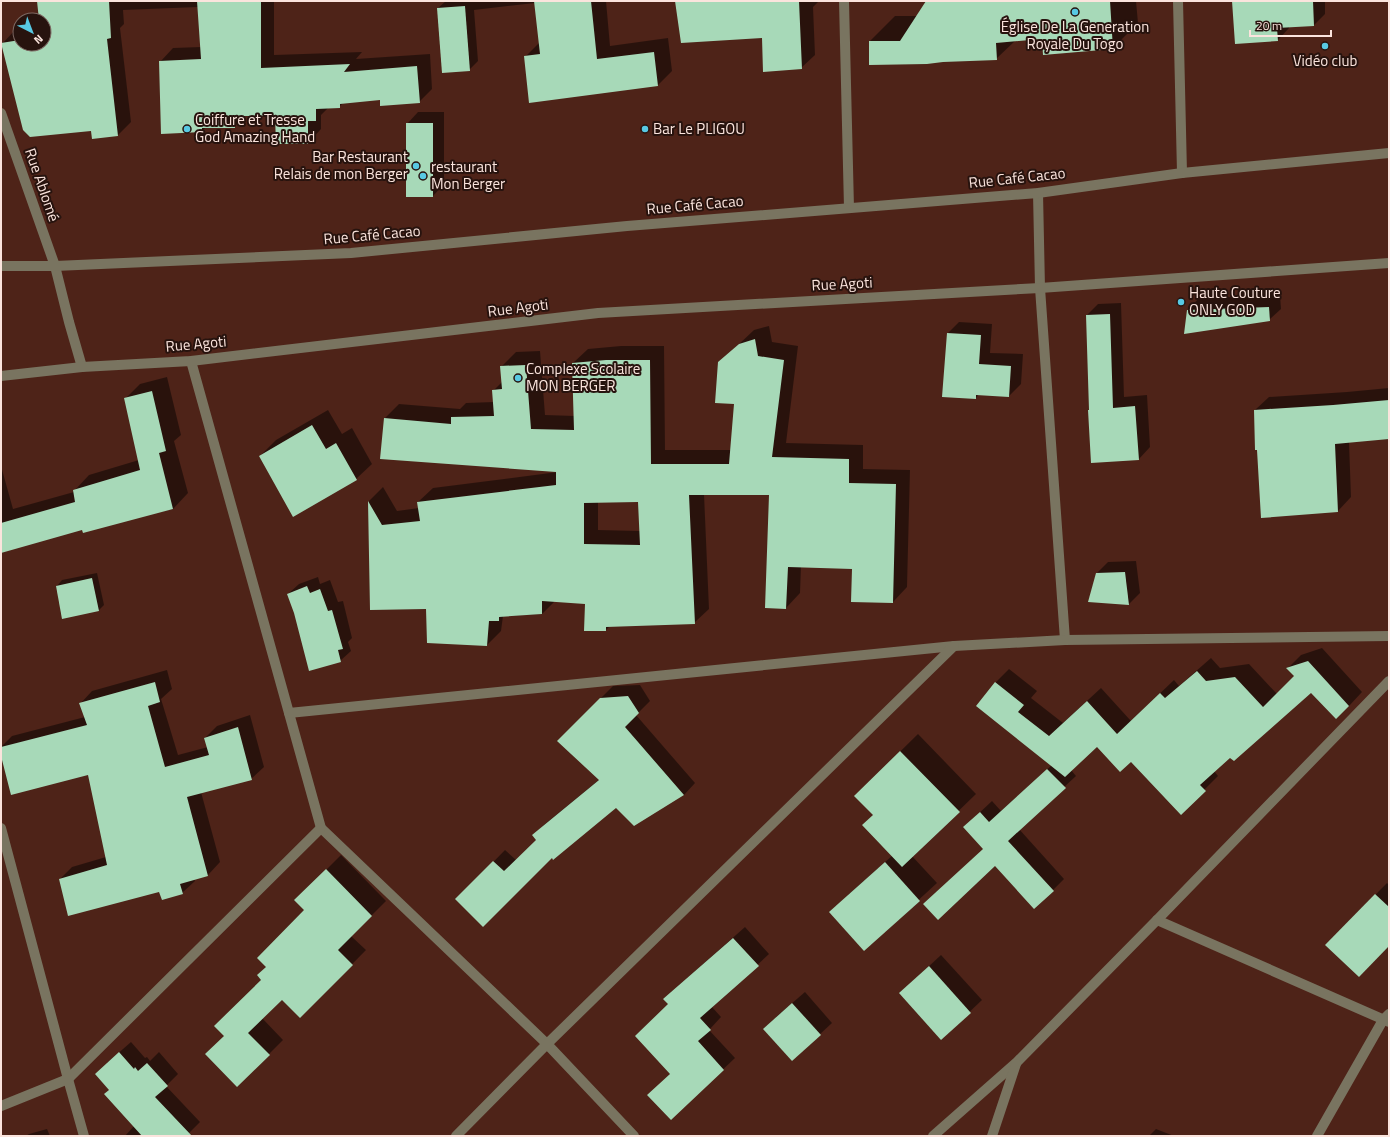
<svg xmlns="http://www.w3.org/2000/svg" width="1390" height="1137" font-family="'Titillium Web',sans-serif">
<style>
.shadow{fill:#0007;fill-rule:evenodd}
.building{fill:#a7d9b8;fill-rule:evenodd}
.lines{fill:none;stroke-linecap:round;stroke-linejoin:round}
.minor{stroke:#797460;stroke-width:10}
.poi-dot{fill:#58c9e3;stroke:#27130e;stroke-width:1.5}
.labels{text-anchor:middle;stroke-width:4;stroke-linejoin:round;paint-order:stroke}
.poi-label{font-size:15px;fill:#fbe4dd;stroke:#27130e;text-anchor:start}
.street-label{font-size:15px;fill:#fbe4dd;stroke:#27130e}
</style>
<rect width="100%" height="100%" fill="#4e2318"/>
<g class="shadow">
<polygon points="38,1 274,1 274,55 362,52 356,59 430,54 432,89 419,102 381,99 344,102 339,107 328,108 321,115 321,129 308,143 276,115 246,115 234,127 206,127 202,131 160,62 173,48 201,47 198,7 123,10 124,24 120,28 131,122 118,135 92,130 2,44 15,30 20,29 20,44 44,44 44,20 40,20"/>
<polygon points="446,1 606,1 610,46 668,38 672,71 658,85 530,102 526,56 540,42 535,3 474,10 478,61 469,70 438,8"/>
<polygon points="676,1 819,1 813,7 815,55 801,68 763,37"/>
<polygon points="927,1 1136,1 1138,23 1113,48 1043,38 1015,41 996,59 870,41 895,16 917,16"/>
<polygon points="1233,1 1325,1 1325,14 1314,25 1289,26 1289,28 1278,40"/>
<polygon points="418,112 444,112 444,184 433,196 407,124"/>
<polygon points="1280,295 1281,309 1269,320 1188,310 1199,298"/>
<polygon points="1121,303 1124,397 1147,395 1150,447 1139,459 1089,410 1090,409 1087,315 1098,304"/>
<polygon points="959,322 992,324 990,353 1023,354 1021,384 1009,396 979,394 976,398 948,333"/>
<path d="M769 326 772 342 798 346 786 443 863 445V469L910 470 907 587 893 602 853 568 801 566 800 593 786 608 770 494H704L709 609 694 623 610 626 606 630 587 603 555 601 542 614 503 616 501 631 487 645 427 608 371 609 369 501 383 487 397 511 419 508 418 502 433 488 558 472 385 418 399 404 460 409 466 403 494 402 493 391 503 381 501 367 516 352 540 351 545 415 575 416 573 363 588 349 621 346H664L665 450H732L736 403 719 363 754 330ZM639 501 640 531 598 530V502Z"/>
<polygon points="167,377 181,435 174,441 188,493 173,509 83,529 1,552 1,466 13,509 74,492 74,491 89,475 139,460 125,399 140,384"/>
<polygon points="1389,388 1389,438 1349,442 1351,497 1338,511 1255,410 1269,397 1347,392"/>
<polygon points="328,410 342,434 352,428 372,464 356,479 260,456 276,440"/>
<polygon points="1136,561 1140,593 1129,604 1096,574 1108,562"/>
<polygon points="97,573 104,605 99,610 57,586 62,580"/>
<polygon points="318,577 320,584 330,580 338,602 343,601 352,638 348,642 351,651 340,661 295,613 288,594 299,584"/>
<polygon points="1322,648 1362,692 1349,706 1311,692 1230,756 1214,771 1218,776 1181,813 1131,760 1097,746 1071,770 1076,776 1019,829 1064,879 1053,890 984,848 976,816 992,801 1001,811 1052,765 977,706 996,682 1009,669 1037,691 1031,698 1063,723 1101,688 1131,721 1174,680 1179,686 1211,658 1220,668 1249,664 1277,694 1295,676 1288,668 1301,655"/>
<polygon points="167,670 172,689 161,699 178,755 208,747 205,738 217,726 250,715 264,767 251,779 201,792 220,862 208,875 194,879 195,881 182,893 60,879 72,867 106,857 89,773 1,752 1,747 12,736 85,717 80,704 92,691"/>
<polygon points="640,685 650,701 636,715 695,783 684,795 616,807 552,857 457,899 505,850 516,860 537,840 534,835 545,824 600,779 558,741 613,686"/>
<polygon points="918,734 976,794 912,856 937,883 864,950 848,895 893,855 874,815 855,796"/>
<polygon points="341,855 386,901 351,936 366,950 300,1017 282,999 262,1018 283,1040 237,1086 225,1036 262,980 267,966 306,910 296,900"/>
<polygon points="1387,883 1389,885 1389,945 1326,945"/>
<polygon points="745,927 769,954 712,1007 721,1017 709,1030 735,1058 671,1119 669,1004 676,988"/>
<polygon points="941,955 982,1000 941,1039 912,982"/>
<polygon points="805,992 832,1023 792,1060 776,1017"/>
<polygon points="131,1042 145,1058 147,1057 150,1061 159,1052 178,1074 166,1086 200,1122 186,1136 125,1136 134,1126 111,1090 107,1063"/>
<polygon points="47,1129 50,1136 26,1136 29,1134"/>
<polygon points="1156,1129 1174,1136 1149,1136"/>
</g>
<g class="building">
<polygon points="37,1 109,1 111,38 107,39 118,136 92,139 91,131 30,137 23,130 1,43 20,40 20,44 44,44 44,20 39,20"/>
<polygon points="197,1 261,1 261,68 350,64 344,72 417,66 420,103 380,106 380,100 340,104 340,108 316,109 316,121 308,121 308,144 276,144 275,116 234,116 235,128 202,128 202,132 161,134 159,61 201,59"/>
<polygon points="534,1 591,1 597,59 654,52 658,86 529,103 524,56 540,54"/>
<polygon points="675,1 799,1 802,69 763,72 762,38 681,43"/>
<polygon points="926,1 1110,1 1113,49 1043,55 1042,39 996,43 997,60 943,62 927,64 869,65 869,41 900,41"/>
<polygon points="1232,1 1313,1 1314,26 1277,28 1278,41 1235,44"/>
<polygon points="465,6 470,71 442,73 437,8"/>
<rect x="406" y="123" width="27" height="74"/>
<polygon points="1269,307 1270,321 1184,334 1187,310"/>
<polygon points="1110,314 1113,408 1135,406 1139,460 1091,463 1088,410 1089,410 1086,315"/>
<polygon points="947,333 981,335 979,364 1011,366 1009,397 976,395 976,399 942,397"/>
<path d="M755 339 758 356 784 360 772 457 849 459V483L896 484 893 603 851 602 852 569 788 567 786 609 765 608 769 495H689L695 624 606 627V631H584L585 604 542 601V614L499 617V621H489L487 646 427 643 426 609 370 610 368 501 382 525 420 521 417 502 556 485V472L380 459 384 418 451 424V417L494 416 492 390 502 389 500 366 526 365 531 429 574 430 572 363 606 360H650L651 464H729L734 404 715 403 718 362 739 344ZM638 502 640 545 584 544V503Z"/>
<polygon points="152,391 166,451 159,453 173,509 83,533 82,530 1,553 1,523 75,502 73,490 140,470 124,398"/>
<polygon points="1389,400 1389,439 1335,444 1338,512 1261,518 1257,450 1255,450 1254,410 1333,405"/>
<polygon points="312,425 326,449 336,443 357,480 293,517 259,456"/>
<polygon points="1125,572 1129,605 1088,602 1096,573"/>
<polygon points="92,578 99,611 62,619 56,586"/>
<polygon points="307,586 310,593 320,589 328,611 332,610 343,649 338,650 341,662 309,671 294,613 287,594"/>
<polygon points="1308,661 1349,706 1336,719 1311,693 1234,761 1230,758 1200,785 1206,791 1181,815 1131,762 1120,772 1097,747 1065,777 976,706 995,682 1024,705 1018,712 1049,736 1087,701 1117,734 1160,693 1165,698 1197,671 1206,681 1235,677 1263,707 1294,676 1286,668"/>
<polygon points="155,682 160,702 148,706 165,767 209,755 204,738 238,727 252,780 187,797 208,876 180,884 183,894 162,900 159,892 68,916 59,879 107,865 88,775 11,795 1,756 1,747 87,725 79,703"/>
<polygon points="628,696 639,713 625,727 684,795 634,826 616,808 553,860 552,858 483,927 455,899 493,861 504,871 536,840 532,835 599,780 557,741 600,698"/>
<polygon points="900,751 960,812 902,867 862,825 873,815 854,796"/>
<polygon points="1047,769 1066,788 1008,841 1054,891 1034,909 995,866 938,920 923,904 983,849 963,827 980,812 989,822"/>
<polygon points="885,862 920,901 864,951 829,912"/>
<polygon points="326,869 372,916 338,950 353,965 300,1018 282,1000 248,1033 270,1055 237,1087 205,1054 224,1036 214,1026 261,980 257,975 266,967 257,958 304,910 294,900"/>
<polygon points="1375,894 1389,907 1389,946 1359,977 1325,945"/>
<polygon points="733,938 759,966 700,1018 711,1030 698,1041 724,1070 671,1120 647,1095 670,1074 635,1036 668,1004 663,999"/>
<polygon points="929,966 971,1013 941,1040 899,993"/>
<polygon points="792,1003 821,1035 792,1061 763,1029"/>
<polygon points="119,1052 134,1069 135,1067 138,1071 147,1063 168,1086 155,1097 192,1136 142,1136 104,1094 109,1090 95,1074"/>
</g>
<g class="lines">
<g class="minor">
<polyline points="844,1 849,208"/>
<polyline points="1178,1 1182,173"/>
<polyline points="1,113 55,266 69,322 82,367"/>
<polyline points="1038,193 1040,288 1065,640"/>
<polyline points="1,266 55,266 351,253 627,226 1038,193 1182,173 1389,153"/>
<polyline points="191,361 321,828 547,1044 634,1136"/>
<polyline points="1,376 82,367 191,361 598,313 1040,288 1389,263"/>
<polyline points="289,713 954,646 1065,640 1389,636"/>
<polyline points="1,828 68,1079 84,1136"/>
<polyline points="1157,920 1389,1022"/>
<polyline points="1,1106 68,1079 321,828"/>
<polyline points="456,1136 547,1044 954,646"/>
<polyline points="933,1136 1017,1062 1157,920 1389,681"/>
<polyline points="992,1136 1016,1064"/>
<polyline points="1317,1136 1383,1020 1389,1014"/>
</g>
</g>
<g class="poi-dot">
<circle cx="1075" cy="12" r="4"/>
<circle cx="1325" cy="46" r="4"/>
<circle cx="187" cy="129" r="4"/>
<circle cx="645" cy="129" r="4"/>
<circle cx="416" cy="166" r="4"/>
<circle cx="423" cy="176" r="4"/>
<circle cx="1181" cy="302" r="4"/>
<circle cx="518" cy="378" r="4"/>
</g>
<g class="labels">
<g class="poi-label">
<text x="1075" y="32" text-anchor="middle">Église De La Generation<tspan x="1075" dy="17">Royale Du Togo</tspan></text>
<text x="1325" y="66" text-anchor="middle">Vidéo club</text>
<text x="195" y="125">Coiffure et Tresse<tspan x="195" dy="17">God Amazing Hand</tspan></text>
<text x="653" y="134">Bar Le PLIGOU</text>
<text x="408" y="162" text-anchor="end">Bar Restaurant<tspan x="408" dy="17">Relais de mon Berger</tspan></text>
<text x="431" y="172">restaurant<tspan x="431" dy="17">Mon Berger</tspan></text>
<text x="1189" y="298">Haute Couture<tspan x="1189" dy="17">ONLY GOD</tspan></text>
<text x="526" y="374">Complexe Scolaire<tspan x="526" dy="17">MON BERGER</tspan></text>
</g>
<g class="street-label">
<text transform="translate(1017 178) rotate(-6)" y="5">Rue Café Cacao</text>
<text transform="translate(42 185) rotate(71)" y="5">Rue Ablomé</text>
<text transform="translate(695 205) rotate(-5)" y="5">Rue Café Cacao</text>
<text transform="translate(372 235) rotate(-5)" y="5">Rue Café Cacao</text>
<text transform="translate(842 284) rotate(-3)" y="5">Rue Agoti</text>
<text transform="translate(518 308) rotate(-7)" y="5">Rue Agoti</text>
<text transform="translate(196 344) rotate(-5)" y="5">Rue Agoti</text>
</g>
</g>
<rect width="1390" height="1137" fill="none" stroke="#fbe4dd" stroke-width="4"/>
<g transform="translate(32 32) rotate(138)"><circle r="19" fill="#27130e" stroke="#7c6761"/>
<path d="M0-3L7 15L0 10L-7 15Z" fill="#58c9e3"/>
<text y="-6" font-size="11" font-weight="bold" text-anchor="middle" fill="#fbe4dd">N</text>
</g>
<path d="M1250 30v6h81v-6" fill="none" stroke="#fbe4dd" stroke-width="2"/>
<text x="1256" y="30" font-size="12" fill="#fbe4dd" stroke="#27130e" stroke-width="3" paint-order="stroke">20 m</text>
</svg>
